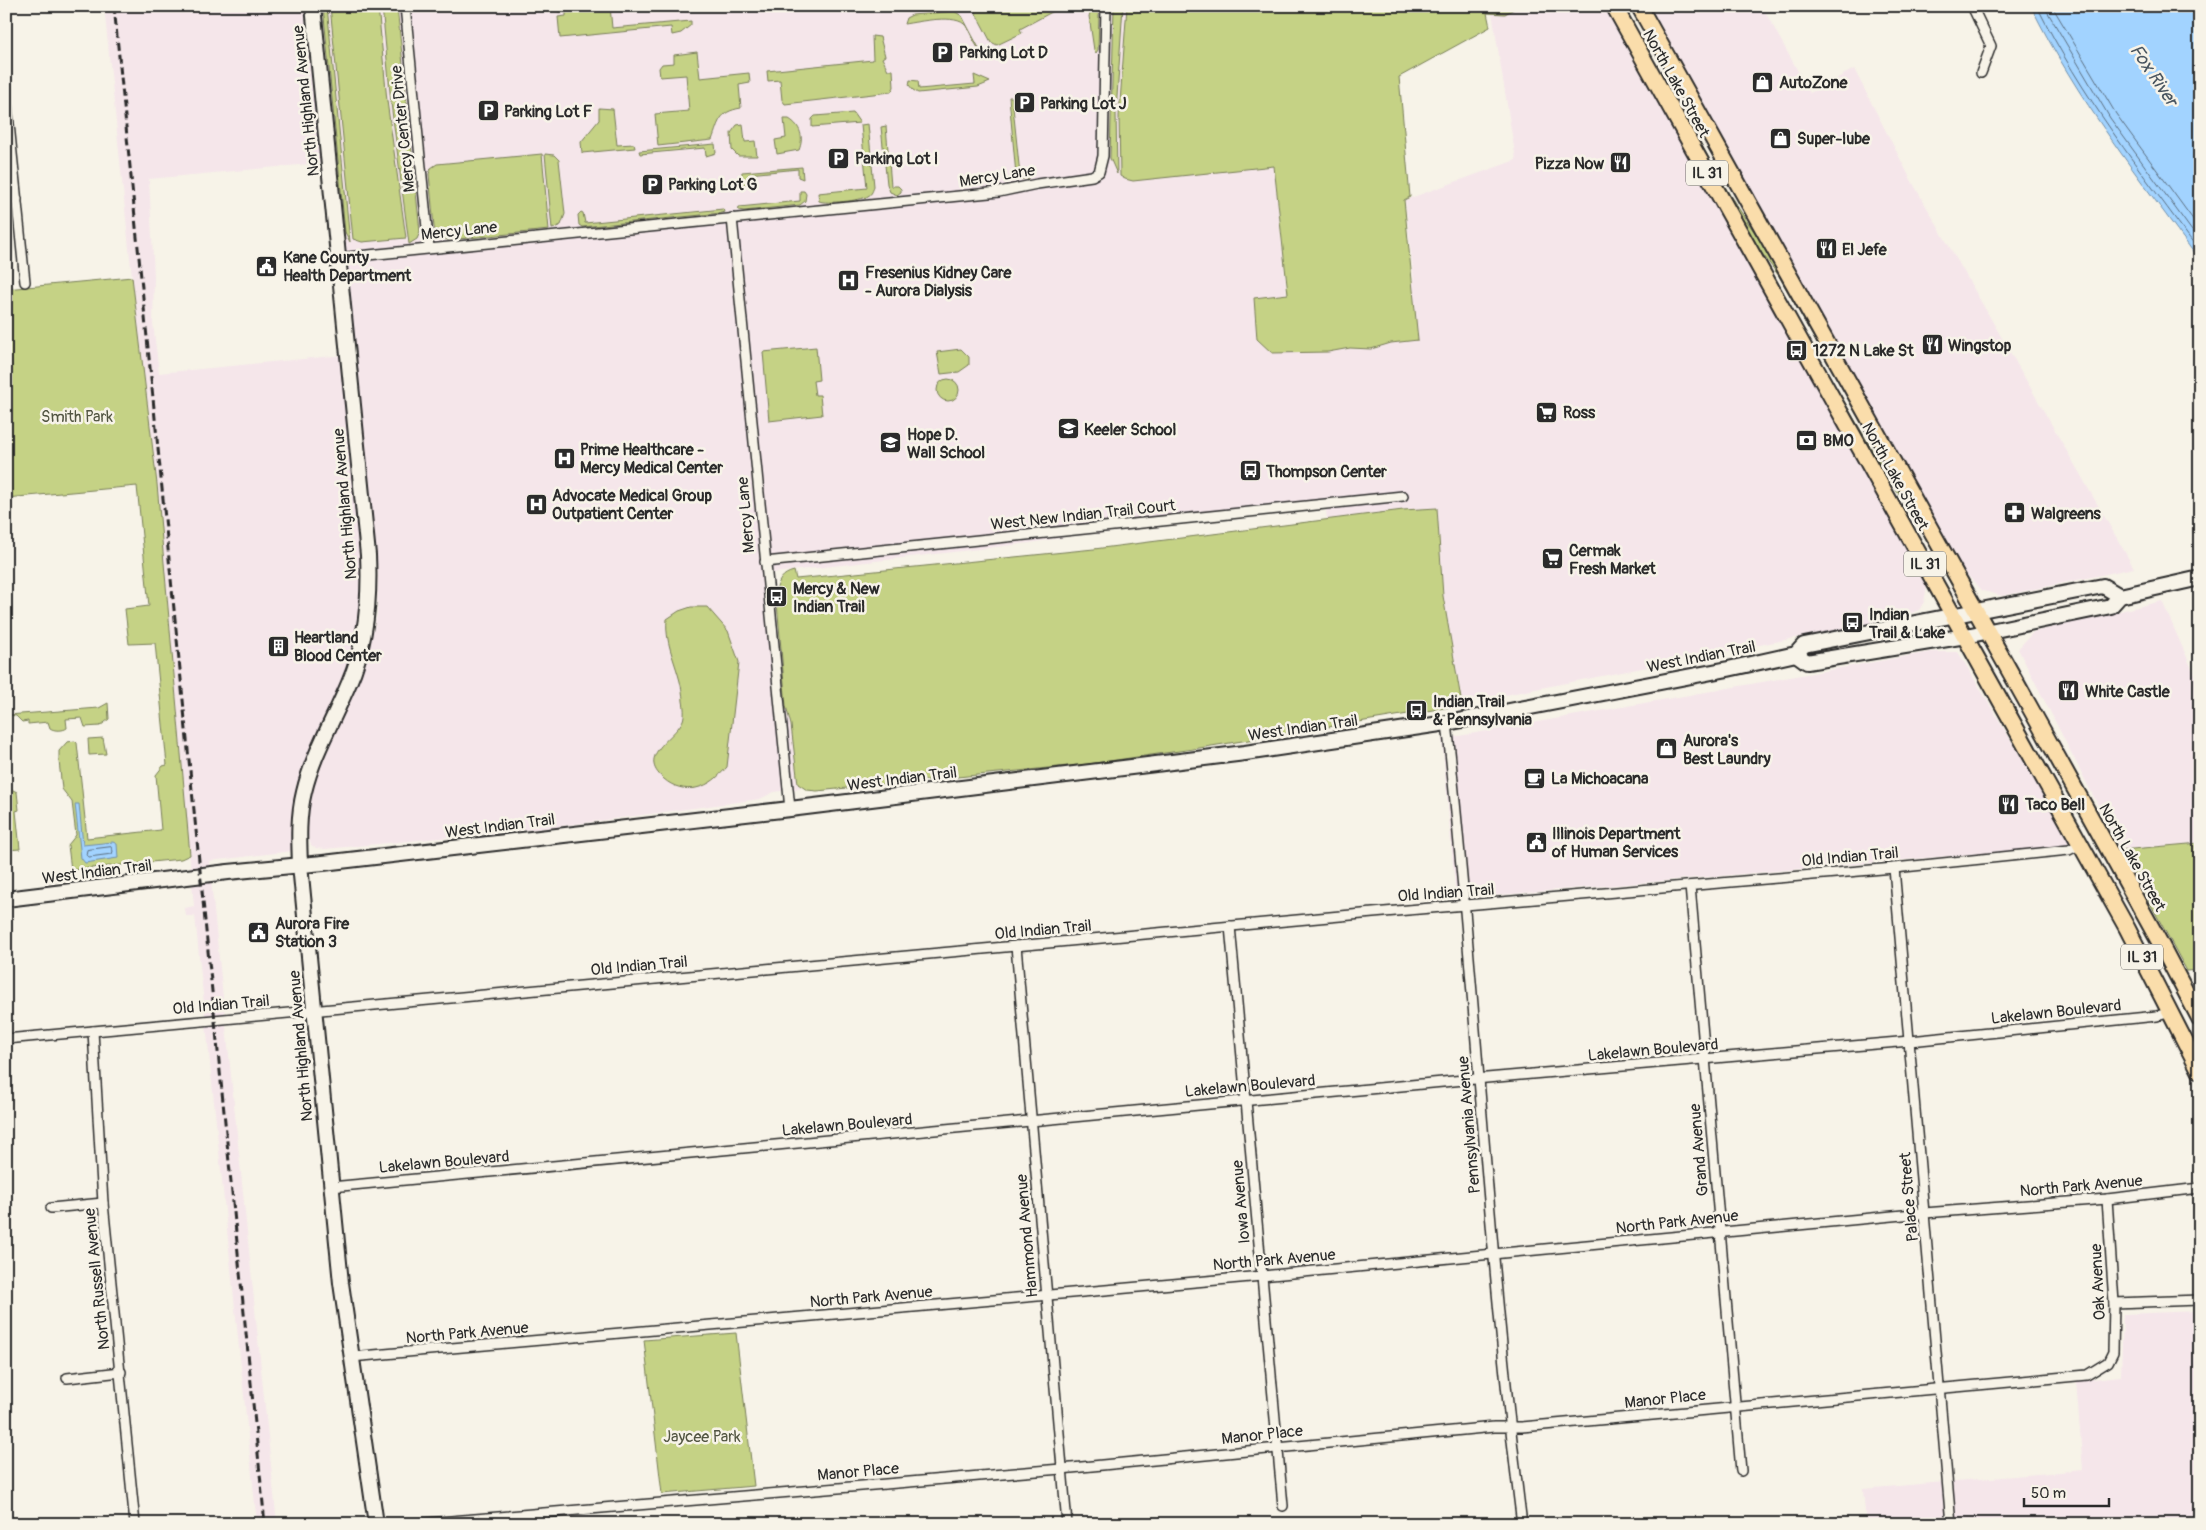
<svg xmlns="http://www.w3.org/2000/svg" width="2206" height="1530" font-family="Pangolin,sans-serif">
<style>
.built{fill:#f5e6ea}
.green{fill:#c5d285;stroke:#787e58}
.water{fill:#a2d3ff;stroke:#7290aa}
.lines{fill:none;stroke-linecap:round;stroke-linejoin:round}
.shore{stroke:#5b6e80;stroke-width:1}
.street-casing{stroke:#2b2b2b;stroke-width:12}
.secondary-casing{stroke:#2b2b2b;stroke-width:18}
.primary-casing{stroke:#2b2b2b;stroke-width:19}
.street{stroke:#f7f3e8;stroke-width:9}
.secondary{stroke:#f7f3e8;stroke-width:14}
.primary{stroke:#faddab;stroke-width:15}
.rail{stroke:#2b2b2b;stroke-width:3;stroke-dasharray:8 4;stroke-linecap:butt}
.labels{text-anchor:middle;stroke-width:5;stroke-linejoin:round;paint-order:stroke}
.shield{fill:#f7f3e8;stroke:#686764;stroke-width:1}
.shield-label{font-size:15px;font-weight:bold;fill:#2b2b2b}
.poi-label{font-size:16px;font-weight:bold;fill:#2b2b2b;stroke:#f7f3e8;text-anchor:start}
.street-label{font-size:16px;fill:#2b2b2b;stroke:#f7f3e8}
.park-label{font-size:16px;fill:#525542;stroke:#f7f3e8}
.water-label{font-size:18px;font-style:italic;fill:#495560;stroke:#f7f3e8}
</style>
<rect width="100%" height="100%" fill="#f7f3e8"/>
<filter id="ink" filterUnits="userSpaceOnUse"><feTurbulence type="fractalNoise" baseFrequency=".02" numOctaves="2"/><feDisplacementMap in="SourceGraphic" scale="10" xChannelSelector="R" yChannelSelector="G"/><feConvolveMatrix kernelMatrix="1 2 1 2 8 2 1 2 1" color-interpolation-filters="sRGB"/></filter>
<g filter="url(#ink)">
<g class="built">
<polygon points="104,6 304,6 320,163 149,179 154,276 153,323 159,373 344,355 364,565 364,598 357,642 337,693 296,785 292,818 293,851 209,861 277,1524 257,1524 195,916 186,916 185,908 194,906 157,484 132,277"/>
<polygon points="322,6 1476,6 1303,96 1274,166 1287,295 1414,281 1405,200 1516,160 1491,6 1606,6 1920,569 1927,586 1924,602 1919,610 1902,617 1485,699 1461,699 1443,596 1437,508 1403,510 1327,520 1326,509 1066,537 1030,543 773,573 786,706 791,725 798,784 802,788 774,792 760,799 554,827 325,849 316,848 311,845 306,832 310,791 367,659 377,614 378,573"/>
<polygon points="1647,6 1762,6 1810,93 1854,69 1910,178 2134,568 2002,596 1983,591 1959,567"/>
<polygon points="2162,601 2200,687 2200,843 2121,850 2018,649 2033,632"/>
<polygon points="1930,652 1958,652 2074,845 1456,899 1442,739"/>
<polygon points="2200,1311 2200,1524 1866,1524 1863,1489 2083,1470 2076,1381 2121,1376 2123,1314"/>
</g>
<g class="green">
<polygon points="323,6 327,6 350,242 345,232"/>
<polygon points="330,6 378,6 387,101 406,238 362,242 353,239"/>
<polygon points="382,6 397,6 420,232 417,239 409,244 391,103"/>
<polygon points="557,6 610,6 612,28 691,21 691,25 681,33 672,35 671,27 560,38 558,17 566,16 566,12 558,12"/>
<polygon points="972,6 1063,6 1020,29 1022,33 997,45 991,42"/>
<polygon points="1114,6 1123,6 1116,112 1117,174 1110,158"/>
<polygon points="1127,6 1519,6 1505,14 1487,13 1490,27 1399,77 1410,197 1404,200 1418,340 1391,343 1371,349 1350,348 1328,352 1272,353 1257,339 1254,298 1288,294 1274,166 1133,181 1125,179 1120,176 1119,116"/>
<path d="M954 11 962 16 980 50C974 44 971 33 966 26 957 13 918 22 904 24L906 18 912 15Z"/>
<polygon points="1095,11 1099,14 1098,50 1096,53 1094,50 1089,16 1091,12"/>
<polygon points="872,36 880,37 885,56 882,58 888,70 893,70 894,87 891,92 785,104 782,100 780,80 768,81 767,71 873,60"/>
<path d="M697 52 700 78 749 73 750 83 739 85 741 108C718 112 719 122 712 140L658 146 655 114 689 111 686 75 660 77 659 68 662 64 674 63V55Z"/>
<polygon points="974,75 990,82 978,87 918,93 913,90 909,85 910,80 918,81 919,89 975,84"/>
<polygon points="1009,97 1012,97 1020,175 1029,175 1028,179 1021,179 1016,175"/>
<polygon points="599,108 613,109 617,145 634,144 635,148 582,153 581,142 599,120"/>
<polygon points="853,113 860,123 812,127 812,119 815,116"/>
<polygon points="1684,114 1731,197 1775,263 1822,348 1820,349 1779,276 1755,244 1683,115"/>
<path d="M784 119H789C801 126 804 138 799 150L777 154 775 140 786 138Z"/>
<polygon points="743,124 745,142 755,141 757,156 738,156 732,150 731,133 737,125"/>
<path d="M868 124 874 186C873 190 872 194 868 196 861 201 826 204 819 201L818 193 867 188 861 125Z"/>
<polygon points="886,126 891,186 898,186 901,189 901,192 897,195 890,192 887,184 881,127"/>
<polygon points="715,144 716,153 706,156 705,148 640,154 639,151"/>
<polygon points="542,154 549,230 448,240 437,236 434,227 429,174 431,168 437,164"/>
<polygon points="545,154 554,155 559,160 565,214 561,225 552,229"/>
<polygon points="802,167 803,179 798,177 798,169 749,174 749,184 740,184 742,172"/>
<polygon points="800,191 804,191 806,194 805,201 800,205 744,211 738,210 739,207 800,201"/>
<polygon points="723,209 724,212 721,213 582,227 579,225 578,215 581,212 583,213 585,223"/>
<polygon points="132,277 157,484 190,855 181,859 71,870 68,845 76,835 72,802 62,789 59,761 59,751 67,742 75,741 77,743 87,838 161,830 156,775 163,766 167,765 155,643 129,644 125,609 149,606 137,486 6,498 6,289"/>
<polygon points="816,347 819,380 813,381 815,395 820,395 822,415 769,421 763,352"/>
<polygon points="961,349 969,357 969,365 959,372 941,374 937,352"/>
<circle cx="948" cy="390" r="11"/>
<polygon points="1837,389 1874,453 1908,504 1954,585 1952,586 1911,512 1871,453 1836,391"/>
<path d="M1437 508 1443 596 1461 699 1459 703 1451 707 1193 749 1088 764 817 791 807 790 798 784 791 725 786 706 776 591C779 580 782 574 794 571L796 579 1094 549 1403 510Z"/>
<path d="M691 607H707L728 631 739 662 727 767C718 777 710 785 696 788 685 790 673 787 664 779 635 755 676 738 683 720 685 715 684 706 683 701 682 672 664 648 667 619L679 611Z"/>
<path d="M108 703 109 719 100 726 85 727 82 718 66 719 67 728C63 731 54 731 50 728L48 722 28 724V721L22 722 16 716 8 715 99 708Z"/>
<polygon points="103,738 106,754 89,755 88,739"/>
<polygon points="6,790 13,790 17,792 19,810 16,811 20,849 6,850"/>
<polygon points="2200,843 2200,970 2187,971 2121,850"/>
<polygon points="736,1333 754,1486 662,1494 644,1340"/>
</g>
<g class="water">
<path d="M2031 6H2200V261C2140 179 2076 98 2031 6Z"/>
<polygon points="75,804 79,804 83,845 113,842 117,844 118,858 85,863 81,858"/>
</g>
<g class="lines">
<g class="shore">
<path d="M2037 6C2080 94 2142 173 2200 252"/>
<polyline points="2044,6 2110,118 2200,242"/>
<polyline points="2052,6 2116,114 2200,229"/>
<polygon points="111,847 113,851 112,854 89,857 86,855 87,850"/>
</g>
<defs>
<g id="street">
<polyline points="405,6 429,248"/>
<polyline points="1972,6 1991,46 1981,73"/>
<polyline points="6,94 25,282"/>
<polyline points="6,201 17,199"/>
<polyline points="732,218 790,809"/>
<polyline points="338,258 999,192 1037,184 1092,176 1099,172 1103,156 1106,6"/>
<polyline points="765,562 1403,496"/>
<path d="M1447 723C1476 989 1488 1258 1522 1524"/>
<polyline points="1894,868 1951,1524"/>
<polyline points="1690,886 1741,1471"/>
<polyline points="1230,926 1283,1506"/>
<polyline points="1016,946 1067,1524"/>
<polyline points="93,1031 103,1203 135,1524"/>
<polyline points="6,1039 1373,913 1894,868 2069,850 2081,844"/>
<polyline points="331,1187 1464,1080 1910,1041 2157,1016 2171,1012"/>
<polyline points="51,1208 103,1203"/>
<polyline points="2114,1303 2200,1300"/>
<polyline points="351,1357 1262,1276 1924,1213 2107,1199 2200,1188"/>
<polyline points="67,1378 121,1372"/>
<polyline points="415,1524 1061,1469 1494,1427 1522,1427 2087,1375 2108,1362 2113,1352 2114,1303 2107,1199"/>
</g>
<g id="secondary">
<path d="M313 6 368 555C370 598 367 642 349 683 334 719 313 754 304 792 298 816 299 840 300 865L341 1283 376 1524"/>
<polyline points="1796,654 1807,662 1966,636 2111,606 2120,596 2200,578"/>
<polyline points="6,899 228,872 323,863 790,809 1245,753 1447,723 1728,669 1796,654 1804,645 2103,586 2120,596"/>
</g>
<g id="primary">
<polyline points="1614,6 2127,928 2200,1071"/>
<polyline points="1639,6 2043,731 2160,943 2200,1019"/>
</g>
</defs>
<use href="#street" class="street-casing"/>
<use href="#secondary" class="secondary-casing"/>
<use href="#primary" class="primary-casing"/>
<use href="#street" class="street"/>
<use href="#secondary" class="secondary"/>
<use href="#primary" class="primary"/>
<polyline class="rail" points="114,6 265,1524"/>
</g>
</g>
<defs>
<symbol id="parking-square" viewBox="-11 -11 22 22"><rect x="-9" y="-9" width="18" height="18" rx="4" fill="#2b2b2b" stroke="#f7f3e8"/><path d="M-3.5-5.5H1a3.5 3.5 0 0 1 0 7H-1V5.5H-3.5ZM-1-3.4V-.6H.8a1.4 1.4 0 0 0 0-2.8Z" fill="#fff"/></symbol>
<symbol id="shop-square" viewBox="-11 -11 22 22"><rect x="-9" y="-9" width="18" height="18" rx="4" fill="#2b2b2b" stroke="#f7f3e8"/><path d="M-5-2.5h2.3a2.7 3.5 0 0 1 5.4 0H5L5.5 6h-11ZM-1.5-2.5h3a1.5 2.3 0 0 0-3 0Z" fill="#fff"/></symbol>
<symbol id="restaurant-square" viewBox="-11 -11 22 22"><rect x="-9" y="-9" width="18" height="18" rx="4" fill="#2b2b2b" stroke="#f7f3e8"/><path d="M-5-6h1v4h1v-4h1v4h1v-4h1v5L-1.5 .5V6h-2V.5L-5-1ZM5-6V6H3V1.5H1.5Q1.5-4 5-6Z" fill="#fff"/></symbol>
<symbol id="civic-square" viewBox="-11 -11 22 22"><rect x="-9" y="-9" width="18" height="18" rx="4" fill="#2b2b2b" stroke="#f7f3e8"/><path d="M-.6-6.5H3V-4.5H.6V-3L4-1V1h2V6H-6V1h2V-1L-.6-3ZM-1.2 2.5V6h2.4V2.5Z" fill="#fff"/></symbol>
<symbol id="hospital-square" viewBox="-11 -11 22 22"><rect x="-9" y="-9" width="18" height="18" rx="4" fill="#2b2b2b" stroke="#f7f3e8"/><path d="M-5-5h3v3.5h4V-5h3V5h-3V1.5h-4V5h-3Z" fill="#fff"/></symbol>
<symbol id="bus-square" viewBox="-11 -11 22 22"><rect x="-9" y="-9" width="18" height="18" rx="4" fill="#2b2b2b" stroke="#f7f3e8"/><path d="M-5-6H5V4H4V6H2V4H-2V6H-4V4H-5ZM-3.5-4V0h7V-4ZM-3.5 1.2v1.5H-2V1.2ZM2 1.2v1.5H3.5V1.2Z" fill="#fff"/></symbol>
<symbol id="supermarket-square" viewBox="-11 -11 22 22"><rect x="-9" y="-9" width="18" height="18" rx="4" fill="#2b2b2b" stroke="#f7f3e8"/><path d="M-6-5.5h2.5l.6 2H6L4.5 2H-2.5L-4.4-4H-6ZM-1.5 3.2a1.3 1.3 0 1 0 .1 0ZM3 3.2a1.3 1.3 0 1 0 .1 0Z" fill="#fff"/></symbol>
<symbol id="school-square" viewBox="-11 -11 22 22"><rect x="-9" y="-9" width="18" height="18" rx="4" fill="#2b2b2b" stroke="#f7f3e8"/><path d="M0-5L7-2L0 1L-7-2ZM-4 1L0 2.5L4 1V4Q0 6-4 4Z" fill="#fff"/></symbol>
<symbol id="bank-square" viewBox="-11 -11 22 22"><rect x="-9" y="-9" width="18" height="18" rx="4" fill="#2b2b2b" stroke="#f7f3e8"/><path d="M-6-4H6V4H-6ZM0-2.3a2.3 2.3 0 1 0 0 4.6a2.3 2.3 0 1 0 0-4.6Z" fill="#fff"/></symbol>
<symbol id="pharmacy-square" viewBox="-11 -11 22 22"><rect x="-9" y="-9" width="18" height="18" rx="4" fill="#2b2b2b" stroke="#f7f3e8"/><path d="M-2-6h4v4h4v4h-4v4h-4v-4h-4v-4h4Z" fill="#fff"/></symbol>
<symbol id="building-square" viewBox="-11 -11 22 22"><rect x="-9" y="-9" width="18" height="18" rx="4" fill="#2b2b2b" stroke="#f7f3e8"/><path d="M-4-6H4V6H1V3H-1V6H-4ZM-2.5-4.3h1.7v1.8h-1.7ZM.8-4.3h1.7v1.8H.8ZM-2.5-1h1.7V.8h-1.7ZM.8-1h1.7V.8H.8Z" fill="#fff"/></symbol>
<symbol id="cafe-square" viewBox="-11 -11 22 22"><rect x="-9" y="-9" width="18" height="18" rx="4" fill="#2b2b2b" stroke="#f7f3e8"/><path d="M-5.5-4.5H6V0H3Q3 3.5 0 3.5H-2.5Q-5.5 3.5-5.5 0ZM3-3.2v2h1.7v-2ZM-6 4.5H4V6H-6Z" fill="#fff"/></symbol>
</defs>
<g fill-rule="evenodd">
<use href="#parking-square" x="930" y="40" width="25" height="25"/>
<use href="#shop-square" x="1750" y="70" width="25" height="25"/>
<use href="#parking-square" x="1012" y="90" width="25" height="25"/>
<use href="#parking-square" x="476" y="98" width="25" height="25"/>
<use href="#shop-square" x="1768" y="126" width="25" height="25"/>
<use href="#parking-square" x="826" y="146" width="25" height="25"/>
<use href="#restaurant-square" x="1608" y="150" width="25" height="25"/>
<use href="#parking-square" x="640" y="172" width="25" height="25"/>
<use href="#restaurant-square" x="1814" y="236" width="25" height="25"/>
<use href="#civic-square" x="254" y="254" width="25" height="25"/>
<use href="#hospital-square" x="836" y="268" width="25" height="25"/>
<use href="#restaurant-square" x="1920" y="332" width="25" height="25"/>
<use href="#bus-square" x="1784" y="338" width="25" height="25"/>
<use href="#supermarket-square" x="1534" y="400" width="25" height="25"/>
<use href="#school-square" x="1056" y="416" width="25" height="25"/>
<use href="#bank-square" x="1794" y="428" width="25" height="25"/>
<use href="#school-square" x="878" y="430" width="25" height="25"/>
<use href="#hospital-square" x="552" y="446" width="25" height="25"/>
<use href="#bus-square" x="1238" y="458" width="25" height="25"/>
<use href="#hospital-square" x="524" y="492" width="25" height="25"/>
<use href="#pharmacy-square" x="2002" y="500" width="25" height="25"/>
<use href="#supermarket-square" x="1540" y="546" width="25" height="25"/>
<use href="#bus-square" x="764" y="584" width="25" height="25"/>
<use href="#bus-square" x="1840" y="610" width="25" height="25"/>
<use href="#building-square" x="266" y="634" width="25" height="25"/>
<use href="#restaurant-square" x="2056" y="678" width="25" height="25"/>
<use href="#bus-square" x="1404" y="698" width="25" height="25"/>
<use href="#shop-square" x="1654" y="736" width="25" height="25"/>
<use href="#cafe-square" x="1522" y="766" width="25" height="25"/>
<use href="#restaurant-square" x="1996" y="792" width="25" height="25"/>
<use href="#civic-square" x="1524" y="830" width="25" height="25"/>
<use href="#civic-square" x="246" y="920" width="25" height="25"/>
</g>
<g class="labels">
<g class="shield">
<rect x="1686" y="160.5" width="42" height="25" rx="4"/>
<rect x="1904" y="551.5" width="42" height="25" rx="4"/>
<rect x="2121" y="944.5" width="42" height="25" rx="4"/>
</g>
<g class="shield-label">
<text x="1707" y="178">IL 31</text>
<text x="1925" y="569">IL 31</text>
<text x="2142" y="962">IL 31</text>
</g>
<g class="poi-label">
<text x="959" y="58">Parking Lot D</text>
<text x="1779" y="88">AutoZone</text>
<text x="1040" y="109">Parking Lot J</text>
<text x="504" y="117">Parking Lot F</text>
<text x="1797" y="144">Super-lube</text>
<text x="855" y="164">Parking Lot I</text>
<text x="1604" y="169" text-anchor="end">Pizza Now</text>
<text x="668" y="190">Parking Lot G</text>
<text x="1842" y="255">El Jefe</text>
<text x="283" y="263">Kane County<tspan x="283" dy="18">Health Department</tspan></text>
<text x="865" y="278">Fresenius Kidney Care<tspan x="865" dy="18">- Aurora Dialysis</tspan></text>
<text x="1948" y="351">Wingstop</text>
<text x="1813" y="356">1272 N Lake St</text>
<text x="1563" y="418">Ross</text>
<text x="1084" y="435">Keeler School</text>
<text x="907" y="440">Hope D.<tspan x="907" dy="18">Wall School</tspan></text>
<text x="1823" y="446">BMO</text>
<text x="580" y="455">Prime Healthcare -<tspan x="580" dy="18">Mercy Medical Center</tspan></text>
<text x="1266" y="477">Thompson Center</text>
<text x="552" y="501">Advocate Medical Group<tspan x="552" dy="18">Outpatient Center</tspan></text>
<text x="2031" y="519">Walgreens</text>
<text x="1569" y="556">Cermak<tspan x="1569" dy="18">Fresh Market</tspan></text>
<text x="793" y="594">Mercy &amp; New<tspan x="793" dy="18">Indian Trail</tspan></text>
<text x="1869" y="620">Indian<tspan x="1869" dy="18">Trail &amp; Lake</tspan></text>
<text x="294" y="643">Heartland<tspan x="294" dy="18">Blood Center</tspan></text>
<text x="2085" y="697">White Castle</text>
<text x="1433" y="707">Indian Trail<tspan x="1433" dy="18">&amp; Pennsylvania</tspan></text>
<text x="1683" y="746">Aurora's<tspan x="1683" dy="18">Best Laundry</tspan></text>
<text x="1551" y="784">La Michoacana</text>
<text x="2025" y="810">Taco Bell</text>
<text x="1552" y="839">Illinois Department<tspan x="1552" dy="18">of Human Services</tspan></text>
<text x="275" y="929">Aurora Fire<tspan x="275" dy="18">Station 3</tspan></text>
</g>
<g class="street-label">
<text transform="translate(1677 83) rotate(61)" y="6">North Lake Street</text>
<text transform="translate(305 101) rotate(-96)" y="6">North Highland Avenue</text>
<text transform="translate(402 129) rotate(-96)" y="6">Mercy Center Drive</text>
<text transform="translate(997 175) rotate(-9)" y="6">Mercy Lane</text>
<text transform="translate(459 230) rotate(-6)" y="6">Mercy Lane</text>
<text transform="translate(1896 476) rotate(61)" y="6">North Lake Street</text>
<text transform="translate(344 504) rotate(-95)" y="6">North Highland Avenue</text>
<text transform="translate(1083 514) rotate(-6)" y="6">West New Indian Trail Court</text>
<text transform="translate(745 515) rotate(-95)" y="6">Mercy Lane</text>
<text transform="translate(1701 656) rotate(-11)" y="6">West Indian Trail</text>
<text transform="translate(1303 727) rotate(-8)" y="6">West Indian Trail</text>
<text transform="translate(902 778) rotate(-7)" y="6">West Indian Trail</text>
<text transform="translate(500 825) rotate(-7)" y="6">West Indian Trail</text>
<text transform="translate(1850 856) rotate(-5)" y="6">Old Indian Trail</text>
<text transform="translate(2133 857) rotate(61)" y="6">North Lake Street</text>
<text transform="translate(97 871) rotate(-7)" y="6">West Indian Trail</text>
<text transform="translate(1446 892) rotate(-4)" y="6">Old Indian Trail</text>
<text transform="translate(1043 929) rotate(-5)" y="6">Old Indian Trail</text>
<text transform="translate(639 965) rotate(-5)" y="6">Old Indian Trail</text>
<text transform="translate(221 1004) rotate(-5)" y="6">Old Indian Trail</text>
<text transform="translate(2056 1011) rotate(-6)" y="6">Lakelawn Boulevard</text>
<text transform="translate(300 1046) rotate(-95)" y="6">North Highland Avenue</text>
<text transform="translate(1653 1049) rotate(-5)" y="6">Lakelawn Boulevard</text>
<text transform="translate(1250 1085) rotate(-5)" y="6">Lakelawn Boulevard</text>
<text transform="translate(847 1124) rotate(-5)" y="6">Lakelawn Boulevard</text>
<text transform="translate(1468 1125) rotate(-95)" y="6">Pennsylvania Avenue</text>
<text transform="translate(1698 1150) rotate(-95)" y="6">Grand Avenue</text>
<text transform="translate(444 1161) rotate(-5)" y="6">Lakelawn Boulevard</text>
<text transform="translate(2081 1185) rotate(-5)" y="6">North Park Avenue</text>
<text transform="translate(1908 1197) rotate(-95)" y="6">Palace Street</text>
<text transform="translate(1240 1202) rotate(-95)" y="6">Iowa Avenue</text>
<text transform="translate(1677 1221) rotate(-6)" y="6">North Park Avenue</text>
<text transform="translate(1026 1236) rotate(-95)" y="6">Hammond Avenue</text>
<text transform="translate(1274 1259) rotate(-5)" y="6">North Park Avenue</text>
<text transform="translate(96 1279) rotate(-96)" y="6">North Russell Avenue</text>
<text transform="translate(2097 1282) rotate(-93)" y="6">Oak Avenue</text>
<text transform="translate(871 1296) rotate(-5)" y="6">North Park Avenue</text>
<text transform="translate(467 1332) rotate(-5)" y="6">North Park Avenue</text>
<text transform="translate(1665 1398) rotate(-6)" y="6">Manor Place</text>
<text transform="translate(1262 1434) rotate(-6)" y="6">Manor Place</text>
<text transform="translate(858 1471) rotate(-5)" y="6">Manor Place</text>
</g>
<g class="park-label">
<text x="77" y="422">Smith Park</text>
<text x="702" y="1442">Jaycee Park</text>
</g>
<g class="water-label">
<text transform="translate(2154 75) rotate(56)" y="6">Fox River</text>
</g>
</g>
<rect width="2206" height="1530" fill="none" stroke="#f7f3e8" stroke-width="25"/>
<rect x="12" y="12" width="2181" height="1505" fill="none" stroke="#2b2b2b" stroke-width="2" filter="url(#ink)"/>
<path d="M2024 1498v8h85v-8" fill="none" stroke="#2b2b2b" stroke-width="2.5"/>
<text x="2031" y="1498" font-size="15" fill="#2b2b2b" stroke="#f7f3e8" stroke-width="4" paint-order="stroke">50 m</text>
</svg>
